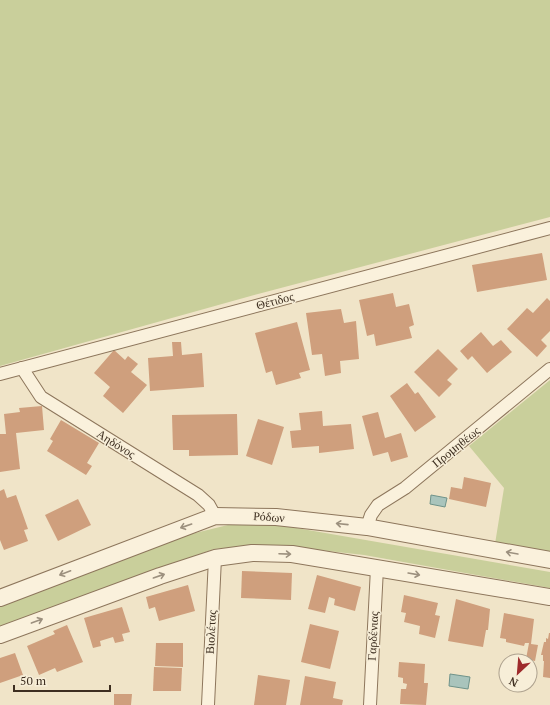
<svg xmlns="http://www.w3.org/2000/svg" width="550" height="705" font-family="'PT Serif',serif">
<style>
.green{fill:#c9cf9b}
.water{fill:#a9c4bc;stroke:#6f938a}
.building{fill:#cf9f7d}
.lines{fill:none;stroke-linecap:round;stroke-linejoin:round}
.minor-casing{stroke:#8d765c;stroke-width:14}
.tertiary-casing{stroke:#8d765c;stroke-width:18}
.minor{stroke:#faf1dc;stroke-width:12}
.tertiary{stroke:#faf1dc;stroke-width:16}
.oneway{stroke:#9c907e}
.labels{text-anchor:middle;stroke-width:3;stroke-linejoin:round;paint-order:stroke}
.street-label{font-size:12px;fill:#3d2e20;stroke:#f7eed8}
</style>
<rect width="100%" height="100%" fill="#f0e4c8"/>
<g class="green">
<polygon points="0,0 550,0 550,217 258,294 0,366"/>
<polygon points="550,380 550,553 495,544 504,488 469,446"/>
<polygon points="232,524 279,525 550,572 550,588 364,555 274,545 214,549 0,627 0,604 179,537"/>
</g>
<g class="water">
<polygon points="431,495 447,498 445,507 430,504"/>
<polygon points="450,674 470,677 468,689 449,686"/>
</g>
<g class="building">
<polygon points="542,253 547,280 477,292 472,265"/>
<polygon points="393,293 396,307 409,304 414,325 409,327 412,338 376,346 374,334 367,336 359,300"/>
<polygon points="547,298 550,301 550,331 541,340 547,346 537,357 507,329 527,308 533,313"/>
<polygon points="341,309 344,323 356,321 359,359 340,361 341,373 325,376 322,354 312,355 306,313"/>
<polygon points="297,322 310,370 299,373 301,378 276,385 272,371 266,373 255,333"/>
<polygon points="481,332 493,346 501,340 512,352 487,373 472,356 468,360 460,351"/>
<polygon points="172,342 181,342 182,355 202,353 204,387 150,391 148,358 173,356"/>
<polygon points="438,349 458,369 447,380 452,384 439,397 414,372"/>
<polygon points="114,350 125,360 128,356 138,364 131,372 147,385 123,413 103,396 110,387 94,373"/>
<polygon points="407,383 415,394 418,392 436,417 415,432 390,396"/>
<polygon points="42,406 44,430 16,433 20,469 0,472 0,434 6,434 4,414 20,412 19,408"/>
<polygon points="322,411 323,426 351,424 354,449 319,453 319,446 292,448 290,431 301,430 299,413"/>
<polygon points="378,412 385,438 401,433 408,457 391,462 388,452 373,456 362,416"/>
<polygon points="237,414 238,455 189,456 189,450 173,450 172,415"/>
<polygon points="258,419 284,427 272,465 246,456"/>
<polygon points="61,420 99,443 87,463 92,466 86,475 47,451 53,441 50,439"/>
<polygon points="464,477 491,483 486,507 449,499 451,487 462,489"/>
<polygon points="4,489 7,498 16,495 28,529 24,530 28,541 4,550 0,540 0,491"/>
<polygon points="78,499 91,525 58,541 45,515"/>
<polygon points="242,571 292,573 291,600 241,598"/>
<polygon points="317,575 361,587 355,611 334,605 335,599 329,597 325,613 308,609"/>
<polygon points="188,585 195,611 159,621 155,607 149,609 146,597"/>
<polygon points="404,595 438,603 435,615 440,616 435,638 419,634 420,626 404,622 406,613 401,612"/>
<polygon points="456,599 490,609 488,630 486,630 483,647 448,641"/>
<polygon points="122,607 130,632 122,634 124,641 115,643 113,637 100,641 101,646 93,648 84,618"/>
<polygon points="504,613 534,619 531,644 538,645 535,661 526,659 529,643 525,643 524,646 506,642 506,639 500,638"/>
<polygon points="310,624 339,631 330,669 301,662"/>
<polygon points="67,625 83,662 57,672 55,668 39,675 27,646 55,634 53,631"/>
<polygon points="549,633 550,633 550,678 543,677 544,661 543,661 543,655 541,655 544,642 546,642 546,638 548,639"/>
<polygon points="156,643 183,643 183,667 155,666"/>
<polygon points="15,653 23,675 0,683 0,658"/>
<polygon points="399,662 425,664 424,683 428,683 426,705 400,704 401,689 406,689 407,684 403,683 403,678 398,677"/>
<polygon points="154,667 182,668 181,691 153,691"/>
<polygon points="258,675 290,680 286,705 254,705"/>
<polygon points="305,676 336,682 333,698 343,700 342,705 300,705"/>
<polygon points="114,694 132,694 131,705 114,705"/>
</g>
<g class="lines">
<defs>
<g id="minor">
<polyline points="22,368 41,397 198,495 209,505 215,516"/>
<polyline points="0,374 550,228"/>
<polyline points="367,527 371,515 378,505 405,488 550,369"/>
<polyline points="208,705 215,558"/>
<polyline points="370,705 377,568"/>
</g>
<g id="tertiary">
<polyline points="0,598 215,516 276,517 367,527 550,560"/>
<polyline points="0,635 160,576 215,558 252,553 292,554 550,597"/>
</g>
</defs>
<use href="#minor" class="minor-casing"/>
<use href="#tertiary" class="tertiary-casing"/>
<use href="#minor" class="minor"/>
<use href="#tertiary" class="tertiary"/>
</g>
<defs><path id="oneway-shaft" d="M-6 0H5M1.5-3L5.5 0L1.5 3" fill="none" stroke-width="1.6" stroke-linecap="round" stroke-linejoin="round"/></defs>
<g class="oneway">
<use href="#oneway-shaft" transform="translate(342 524) rotate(-174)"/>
<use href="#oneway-shaft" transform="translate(186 526) rotate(161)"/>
<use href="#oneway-shaft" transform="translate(512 553) rotate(-170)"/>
<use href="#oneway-shaft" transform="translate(285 554) rotate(2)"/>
<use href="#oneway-shaft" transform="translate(65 573) rotate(159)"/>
<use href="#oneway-shaft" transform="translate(414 574) rotate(10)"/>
<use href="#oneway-shaft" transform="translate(159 576) rotate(-19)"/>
<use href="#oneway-shaft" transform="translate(37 621) rotate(-20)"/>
</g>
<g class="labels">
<g class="street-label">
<text transform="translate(275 301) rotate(-15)" y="4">Θέτιδος</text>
<text transform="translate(116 444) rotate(32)" y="4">Αηδόνος</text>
<text transform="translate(456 447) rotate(-39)" y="4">Προμηθέως</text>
<text transform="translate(269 517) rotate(4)" y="4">Ρόδων</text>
<text transform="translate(211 632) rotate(-87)" y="4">Βιολέτας</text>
<text transform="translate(373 636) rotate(-87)" y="4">Γαρδένιας</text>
</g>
</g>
<g transform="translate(518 673) rotate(206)"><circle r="19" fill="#f7eed8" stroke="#ada18e"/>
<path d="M0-3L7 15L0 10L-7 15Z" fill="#9e2a2b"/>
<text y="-6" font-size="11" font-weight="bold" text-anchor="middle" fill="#3d2e20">N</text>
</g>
<path d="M14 685v6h96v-6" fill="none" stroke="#3d2e20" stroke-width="2"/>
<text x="20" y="685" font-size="12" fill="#3d2e20" stroke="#f7eed8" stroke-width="3" paint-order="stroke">50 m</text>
</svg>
